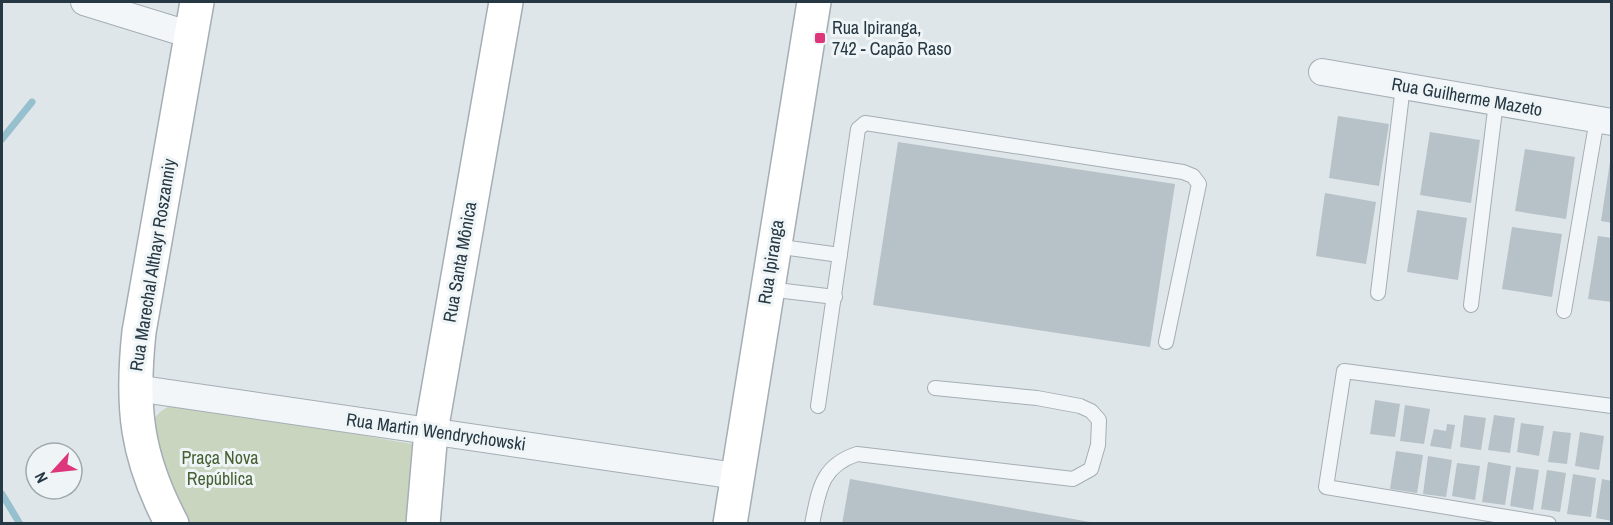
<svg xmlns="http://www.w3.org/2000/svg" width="1613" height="525" font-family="'Archivo Narrow',sans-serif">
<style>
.green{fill:#cad5bf}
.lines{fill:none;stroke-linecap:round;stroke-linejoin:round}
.stream{stroke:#96c0ce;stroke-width:7}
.building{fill:#b6c1c8}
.service-casing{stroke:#a4aeb5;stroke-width:16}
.minor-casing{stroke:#a4aeb5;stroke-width:28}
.secondary-casing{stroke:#a4aeb5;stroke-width:36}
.service{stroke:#f2f6f8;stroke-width:14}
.minor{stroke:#f2f6f8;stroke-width:26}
.secondary{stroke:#fff;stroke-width:33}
.poi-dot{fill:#dd367a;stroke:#eff5f7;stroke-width:2}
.labels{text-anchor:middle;stroke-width:6;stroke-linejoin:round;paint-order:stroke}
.poi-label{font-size:18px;fill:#263843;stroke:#eff5f7;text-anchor:start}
.street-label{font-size:18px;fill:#263843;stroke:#eff5f7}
.park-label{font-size:18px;fill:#476132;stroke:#eff5f7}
</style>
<rect width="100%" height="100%" fill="#dfe6ea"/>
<path class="green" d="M182 404 412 444 406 523H186L174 503 151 423C160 410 167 405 182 404Z"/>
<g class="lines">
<g class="stream">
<polyline points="2,139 32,102"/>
<polyline points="2,494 20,524"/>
</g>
</g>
<g class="building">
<polygon points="1338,116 1389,124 1379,186 1329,178"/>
<polygon points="1430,132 1480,140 1471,203 1420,195"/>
<polygon points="898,142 1175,184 1150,347 873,305"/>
<polygon points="1525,149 1575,157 1566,219 1515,211"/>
<polygon points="1610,162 1612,162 1612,223 1601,221"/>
<polygon points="1325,193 1376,202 1366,264 1316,256"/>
<polygon points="1417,210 1467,218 1458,280 1407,272"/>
<polygon points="1512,227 1562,234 1552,297 1502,289"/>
<polygon points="1598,236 1612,238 1612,302 1588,299"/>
<polygon points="1375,400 1400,404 1395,437 1370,434"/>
<polygon points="1405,405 1430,409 1424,444 1400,441"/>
<polygon points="1464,415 1486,418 1481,450 1460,447"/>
<polygon points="1494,415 1515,418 1510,453 1488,450"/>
<polygon points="1521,423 1544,426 1539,456 1517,452"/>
<polygon points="1447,424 1455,425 1451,449 1430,446 1434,429 1446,431"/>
<polygon points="1553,431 1571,433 1567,464 1548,462"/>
<polygon points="1580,432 1604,436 1599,470 1575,466"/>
<polygon points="1396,451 1423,455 1417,493 1390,489"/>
<polygon points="1428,456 1452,460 1446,497 1423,494"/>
<polygon points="1488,462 1511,466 1505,505 1482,502"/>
<polygon points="1457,463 1480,466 1475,500 1452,496"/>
<polygon points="1516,467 1539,470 1533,510 1510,506"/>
<polygon points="1547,470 1566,473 1560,512 1541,509"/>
<polygon points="1573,474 1596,478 1591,517 1567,514"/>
<polygon points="850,479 1090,522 1090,524 842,524"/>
<polygon points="1602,479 1612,481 1612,521 1596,518"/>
</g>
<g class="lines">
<defs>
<g id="service">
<polyline points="774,246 840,255"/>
<polyline points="768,289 835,297"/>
<polyline points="1378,293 1403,86"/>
<polyline points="1471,305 1496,102"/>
<polyline points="1564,311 1597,119"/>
<polyline points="818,406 858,129 865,123 1183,172 1193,176 1199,184 1166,342"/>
<path d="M812 524C819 490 821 466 857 454L1073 479 1091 469 1098 445 1099 420 1091 411 1080 406 1037 398 935 388"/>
<polyline points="1549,524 1326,487 1344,371 1612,406"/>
</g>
<g id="minor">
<polyline points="84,2 191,35"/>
<polyline points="1322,72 1612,122"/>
<polyline points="135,388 736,476"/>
</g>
<g id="secondary">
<path d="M172 524C136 456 131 407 139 332L197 2"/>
<polyline points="423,524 431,431 506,2"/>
<polyline points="730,524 814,2"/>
</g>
</defs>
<use href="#service" class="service-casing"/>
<use href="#minor" class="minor-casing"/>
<use href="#secondary" class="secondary-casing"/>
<use href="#service" class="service"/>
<use href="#minor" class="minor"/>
<use href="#secondary" class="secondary"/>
</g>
<rect class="poi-dot" x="814" y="32" width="12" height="12" rx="3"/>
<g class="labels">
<g class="poi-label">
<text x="832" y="34">Rua Ipiranga,<tspan x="832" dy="21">742 - Capão Raso</tspan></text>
</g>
<g class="street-label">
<text transform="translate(1467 97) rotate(10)" y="6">Rua Guilherme Mazeto</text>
<text transform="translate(460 262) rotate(-80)" y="6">Rua Santa Mônica</text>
<text transform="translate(771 262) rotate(-81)" y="6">Rua Ipiranga</text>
<text transform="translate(153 265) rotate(-81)" y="6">Rua Marechal Althayr Roszanniy</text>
<text transform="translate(436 432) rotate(8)" y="6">Rua Martin Wendrychowski</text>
</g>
<g class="park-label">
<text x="220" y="464">Praça Nova<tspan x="220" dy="21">República</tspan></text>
</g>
</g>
<rect width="1613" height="525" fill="none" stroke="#263843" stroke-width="6"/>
<g transform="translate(54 471) rotate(243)"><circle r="28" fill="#eff5f7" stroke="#9fa9af" stroke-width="1.5"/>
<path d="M0-4.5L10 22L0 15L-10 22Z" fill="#dd367a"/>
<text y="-9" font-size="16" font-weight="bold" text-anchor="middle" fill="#263843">N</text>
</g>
</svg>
